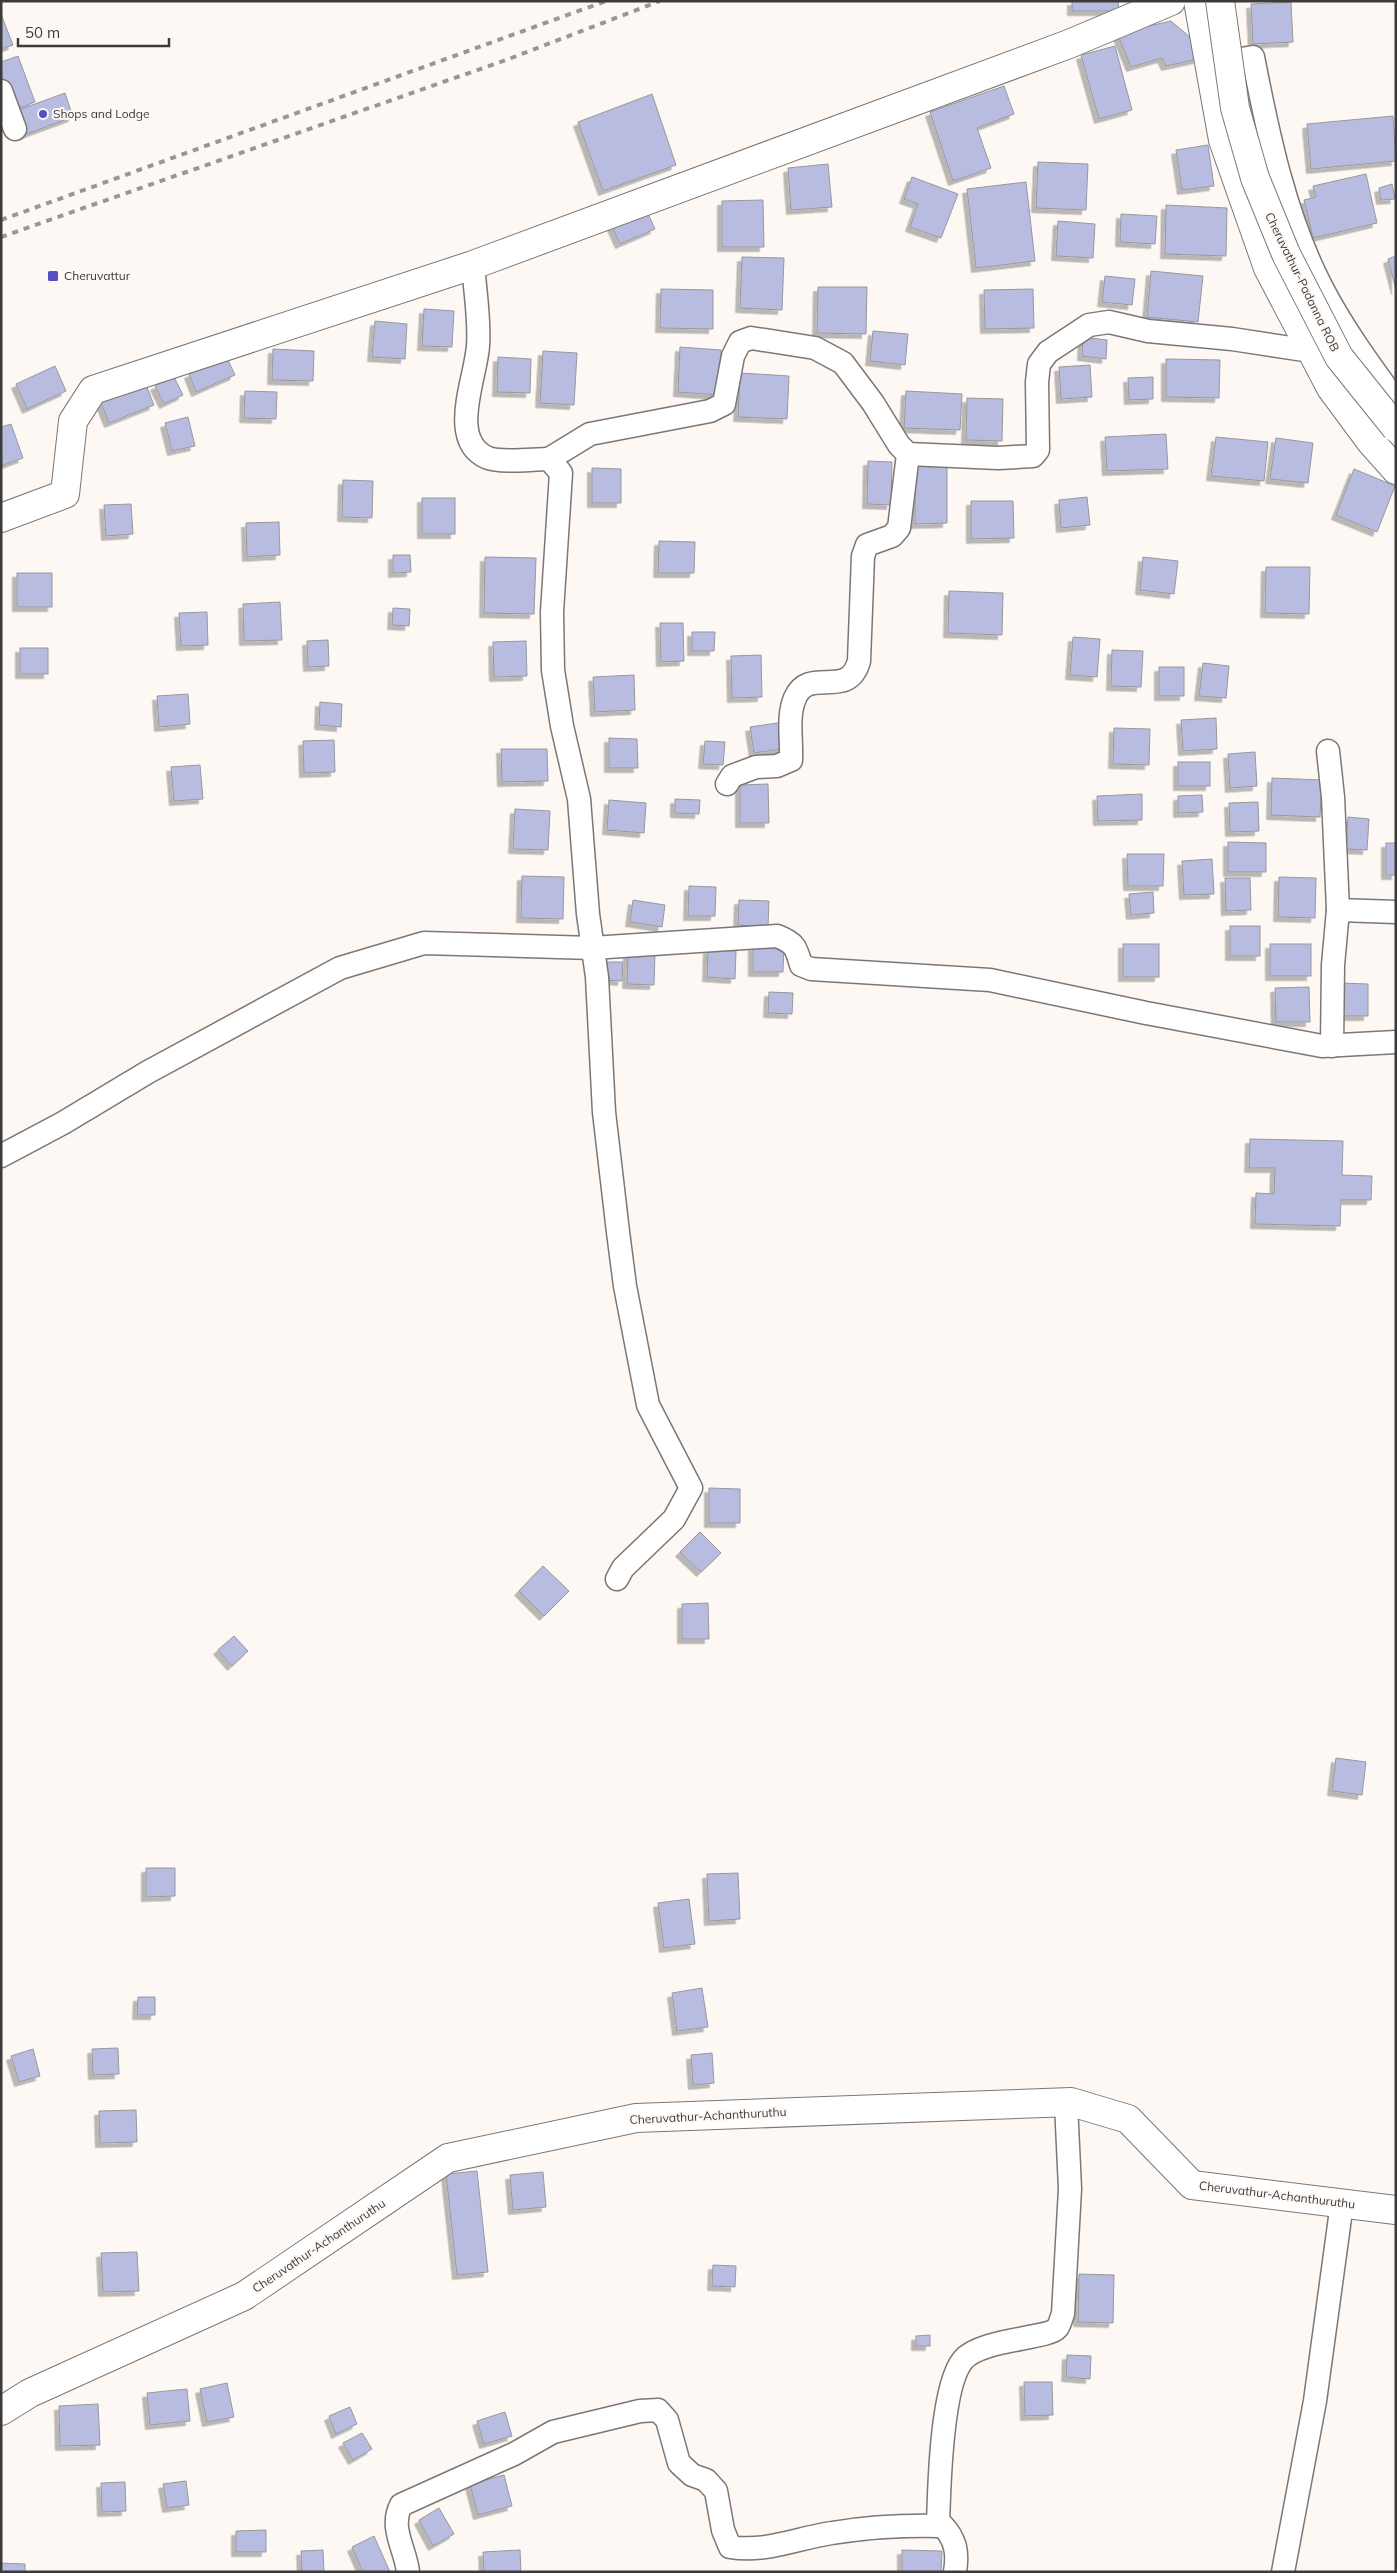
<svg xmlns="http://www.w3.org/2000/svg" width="1397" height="2573" font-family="Mulish,sans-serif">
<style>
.building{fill:#b8bce0;stroke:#97989d;filter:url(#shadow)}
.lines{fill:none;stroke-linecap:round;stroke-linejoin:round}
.street-casing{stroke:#7c7774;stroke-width:25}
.secondary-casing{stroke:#7c7774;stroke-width:30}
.street{stroke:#fff;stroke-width:22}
.secondary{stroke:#fff;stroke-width:28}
.rail{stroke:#9a9694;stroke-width:4;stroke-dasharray:6 6;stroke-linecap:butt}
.secondary-bridge-casing{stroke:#7c7774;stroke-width:30;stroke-linecap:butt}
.secondary-bridge{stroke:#fff;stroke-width:28}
.poi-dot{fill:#554fc6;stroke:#fef8f5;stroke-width:2}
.labels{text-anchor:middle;stroke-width:4;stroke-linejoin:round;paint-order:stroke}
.poi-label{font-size:12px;fill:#3d3b3a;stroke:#fef8f5;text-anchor:start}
.street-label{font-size:12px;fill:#3d3b3a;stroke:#fef8f5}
</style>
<defs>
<filter id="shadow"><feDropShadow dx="-4.5" dy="4.5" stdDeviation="0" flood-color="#0004"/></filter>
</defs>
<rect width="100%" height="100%" fill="#fef8f5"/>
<g class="building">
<polygon points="1072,1 1118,1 1119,11 1072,11"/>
<polygon points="1291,2 1293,42 1253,44 1251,4"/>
<polygon points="1,14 13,45 1,49"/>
<polygon points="1171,21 1197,43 1198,59 1166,66 1162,58 1131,67 1117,33"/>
<polygon points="1115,46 1132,110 1099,119 1081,55"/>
<polygon points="18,56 35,102 14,110 1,78 1,62"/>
<polygon points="1004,86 1014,114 977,128 991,168 953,181 930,112"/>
<polygon points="65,93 73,117 21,136 13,112"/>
<polygon points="652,94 676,165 603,191 578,122"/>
<polygon points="1393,116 1396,161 1311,169 1307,124"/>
<polygon points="1208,145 1214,186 1182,190 1176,150"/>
<polygon points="1038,162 1088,164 1086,210 1036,208"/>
<polygon points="828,164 832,207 791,210 788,168"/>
<polygon points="1366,174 1377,223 1313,238 1304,200 1316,197 1313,186"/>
<polygon points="912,177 958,194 941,238 910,227 918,204 904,199"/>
<polygon points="1026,182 1035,261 976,268 967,189"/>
<polygon points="1392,184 1395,199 1381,200 1379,188"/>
<polygon points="763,200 764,247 722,247 722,201"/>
<polygon points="644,205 655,229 620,244 609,220"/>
<polygon points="1166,205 1227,208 1226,256 1165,254"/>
<polygon points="1121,214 1157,216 1155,244 1120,242"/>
<polygon points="1058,221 1095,224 1093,258 1056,256"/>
<polygon points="1396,256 1396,290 1388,259"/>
<polygon points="742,257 784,258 782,310 740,308"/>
<polygon points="1151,271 1203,276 1198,322 1147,317"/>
<polygon points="1105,276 1135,279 1132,305 1102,302"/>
<polygon points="818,287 867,287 866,334 817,333"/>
<polygon points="661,289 713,290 713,329 660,328"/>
<polygon points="1033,289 1034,328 985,329 984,290"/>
<polygon points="424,309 454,311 452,347 422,346"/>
<polygon points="375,321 407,324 405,359 372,357"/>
<polygon points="873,331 908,334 905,365 870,361"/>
<polygon points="1083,337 1107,340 1106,359 1082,356"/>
<polygon points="680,347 721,350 718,395 678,392"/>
<polygon points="273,349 314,351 313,381 272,380"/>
<polygon points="543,351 577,353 574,405 540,403"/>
<polygon points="498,357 531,359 530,393 497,392"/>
<polygon points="227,358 235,375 196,392 189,374"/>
<polygon points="1166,359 1220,360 1219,398 1166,397"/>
<polygon points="1090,365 1092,397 1061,399 1059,367"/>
<polygon points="55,366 66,391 27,409 16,384"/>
<polygon points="740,373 789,376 787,419 738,417"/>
<polygon points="174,377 183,395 164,404 155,386"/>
<polygon points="1153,377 1153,399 1129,400 1128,378"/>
<polygon points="146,385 154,405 109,423 101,403"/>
<polygon points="245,391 277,392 276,419 244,418"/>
<polygon points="906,391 962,394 960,430 904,428"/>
<polygon points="967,398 1003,399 1002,441 966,440"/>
<polygon points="188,417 195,446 172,451 165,423"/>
<polygon points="11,424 23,458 1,466 1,427"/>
<polygon points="1166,434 1168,469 1107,471 1105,437"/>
<polygon points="1216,437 1268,442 1264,481 1211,476"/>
<polygon points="1276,438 1313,443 1308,483 1270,479"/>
<polygon points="868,461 892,462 891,505 867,504"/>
<polygon points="947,464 947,523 915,524 915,465"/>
<polygon points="592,468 621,469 621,503 592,503"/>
<polygon points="1354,469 1395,486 1377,532 1336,515"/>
<polygon points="343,480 373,481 372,518 342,517"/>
<polygon points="1087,497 1090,525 1061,528 1059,500"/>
<rect x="422" y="498" width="33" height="36"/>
<polygon points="971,501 1013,501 1014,538 971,539"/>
<polygon points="131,504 133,534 106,536 104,505"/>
<polygon points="279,522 280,555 247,557 246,523"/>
<polygon points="659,541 695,542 694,573 658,573"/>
<polygon points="393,555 410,555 411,572 393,573"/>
<polygon points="485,557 536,558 534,614 484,613"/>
<polygon points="1143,557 1178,561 1174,594 1140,590"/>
<polygon points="1266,567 1310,567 1309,614 1265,613"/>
<rect x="17" y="573" width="35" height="34"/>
<polygon points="949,591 1003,593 1002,635 948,633"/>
<polygon points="280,602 282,640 244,641 243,604"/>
<polygon points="393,608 410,609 409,626 392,625"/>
<polygon points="207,612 208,645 181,646 179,613"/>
<polygon points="660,623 683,623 684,661 661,662"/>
<polygon points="692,632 715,632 714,651 692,651"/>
<polygon points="1073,637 1100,639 1097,677 1070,675"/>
<polygon points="328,640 329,666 308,667 307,641"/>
<polygon points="526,641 527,676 494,677 493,642"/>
<rect x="20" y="648" width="28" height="26"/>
<polygon points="1112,650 1143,651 1141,687 1111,686"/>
<polygon points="761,655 762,697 732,698 731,656"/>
<polygon points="1203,663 1229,666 1226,698 1199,696"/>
<rect x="1159" y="667" width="25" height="29"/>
<polygon points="634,675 635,710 595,712 593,677"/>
<polygon points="188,694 190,724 159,727 157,696"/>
<polygon points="320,702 342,704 341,727 319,725"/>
<polygon points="1216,718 1217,749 1183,751 1181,720"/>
<polygon points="784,722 788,748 754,753 750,727"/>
<polygon points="1114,728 1150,729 1149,765 1113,764"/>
<polygon points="609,738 637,739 638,768 609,768"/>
<polygon points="334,740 335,772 304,773 303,741"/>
<polygon points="705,741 725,742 723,765 703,764"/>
<polygon points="501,749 547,749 548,781 502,782"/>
<polygon points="1255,752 1257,786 1230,788 1228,754"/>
<rect x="1178" y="762" width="32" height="24"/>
<polygon points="200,765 203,799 174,801 171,767"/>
<polygon points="1272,778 1322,780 1320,817 1271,815"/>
<polygon points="768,784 769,823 740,823 740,785"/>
<polygon points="1142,794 1142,820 1098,821 1097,796"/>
<polygon points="1202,795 1203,812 1178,813 1178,796"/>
<polygon points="675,799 700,800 699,814 675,813"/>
<polygon points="609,800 646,803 644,833 607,830"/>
<polygon points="1258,802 1259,831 1230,832 1229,803"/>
<polygon points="515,809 550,811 548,850 513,849"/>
<polygon points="1348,817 1369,819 1367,850 1346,849"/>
<polygon points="1228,842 1266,843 1266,872 1228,872"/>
<rect x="1386" y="843" width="10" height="32"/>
<polygon points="1127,854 1164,854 1163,886 1128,886"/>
<polygon points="1212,859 1214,894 1184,895 1182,861"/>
<polygon points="522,876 564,877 563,919 521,918"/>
<polygon points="1279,877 1316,878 1315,918 1278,917"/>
<polygon points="1225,878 1250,878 1251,910 1226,911"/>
<polygon points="689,886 716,887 715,916 688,916"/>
<polygon points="1153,892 1154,913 1131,915 1129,894"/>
<polygon points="633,900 665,905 662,927 630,922"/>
<polygon points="739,900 769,901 768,927 738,925"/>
<rect x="1230" y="926" width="30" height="30"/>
<rect x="1123" y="944" width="36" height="33"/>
<rect x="1270" y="944" width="41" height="32"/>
<polygon points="753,946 784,946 783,972 753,972"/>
<polygon points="708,949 736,951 735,979 707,977"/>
<polygon points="628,954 655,954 654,985 627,984"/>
<polygon points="603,962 623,962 622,981 602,980"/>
<polygon points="1339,983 1368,984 1368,1016 1339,1016"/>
<polygon points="1309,987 1310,1022 1276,1022 1275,988"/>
<polygon points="769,992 793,993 792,1014 768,1013"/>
<polygon points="1250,1139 1343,1141 1342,1175 1372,1176 1371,1200 1341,1200 1340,1226 1255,1224 1256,1193 1274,1194 1275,1168 1249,1168"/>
<polygon points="709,1488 740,1489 740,1523 709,1523"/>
<polygon points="700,1532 721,1553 701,1572 680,1552"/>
<polygon points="543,1566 569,1591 544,1616 519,1591"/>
<polygon points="708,1603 709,1639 682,1639 682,1604"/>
<polygon points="234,1636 248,1651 232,1666 218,1650"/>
<polygon points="1336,1758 1366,1762 1362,1795 1332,1791"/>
<polygon points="146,1868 175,1868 175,1896 146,1897"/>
<polygon points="738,1873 740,1919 709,1921 707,1874"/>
<polygon points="689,1899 695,1944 664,1948 658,1903"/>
<polygon points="702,1988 708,2027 677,2031 672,1993"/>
<polygon points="138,1997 155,1997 155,2015 137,2015"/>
<polygon points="118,2048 119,2074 93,2075 92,2049"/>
<polygon points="33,2049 40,2076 19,2082 11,2056"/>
<polygon points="712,2053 714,2083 693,2085 691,2055"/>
<polygon points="136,2110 137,2142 100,2143 99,2111"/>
<polygon points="477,2171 488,2272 457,2275 446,2174"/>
<polygon points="543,2172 546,2207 513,2210 510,2175"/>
<polygon points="137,2252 139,2291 103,2292 101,2253"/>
<polygon points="713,2265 736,2266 735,2287 712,2286"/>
<polygon points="1079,2274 1114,2275 1113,2323 1078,2322"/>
<polygon points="930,2335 930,2346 916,2346 916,2336"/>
<polygon points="1067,2355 1091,2356 1090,2379 1066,2377"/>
<polygon points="1024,2382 1052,2382 1053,2415 1025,2416"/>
<polygon points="227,2383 234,2417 207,2422 200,2389"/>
<polygon points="187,2389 190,2421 150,2425 147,2393"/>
<polygon points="98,2404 100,2445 60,2446 59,2406"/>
<polygon points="350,2407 357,2424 336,2434 329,2416"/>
<polygon points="505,2412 512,2436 484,2444 477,2421"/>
<polygon points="362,2433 372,2449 353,2460 343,2443"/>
<polygon points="504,2475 512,2506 478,2515 470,2484"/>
<polygon points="186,2481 189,2505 167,2508 163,2484"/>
<polygon points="125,2482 126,2511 102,2512 101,2483"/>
<polygon points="439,2508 454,2534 433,2546 419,2520"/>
<polygon points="266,2530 266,2552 236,2552 236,2531"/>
<polygon points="374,2536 390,2572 363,2572 352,2547"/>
<polygon points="323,2550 324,2572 302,2572 301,2551"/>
<polygon points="520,2550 521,2572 484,2572 483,2552"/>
<polygon points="902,2550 942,2551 941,2572 902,2572"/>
<polygon points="1,2563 25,2564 25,2572 1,2572"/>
</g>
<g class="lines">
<defs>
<g id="street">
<path d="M1213 64 1253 57C1268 134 1285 216 1321 286 1342 327 1369 364 1396 401"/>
<polyline points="1,91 15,129"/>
<path d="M473 265C475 291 480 320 478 346 476 378 447 441 488 458 502 463 533 459 549 459L561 473 552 612 553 670 562 726 579 799 588 914 597 977 604 1112 618 1232 625 1286 648 1405 691 1488 674 1519 623 1568 617 1579"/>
<polyline points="549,459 590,434 710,411 724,404 733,356 740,342 751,338 815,348 843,363 873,403 899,445 908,454 998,458 1033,456 1038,450 1037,382 1039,364 1048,352 1089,325 1109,322 1148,331 1232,339 1311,351"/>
<polyline points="1328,751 1333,797 1338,910 1396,912"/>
<path d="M727 784 732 776 756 767 777 766 791 760C792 740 787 716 795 698 809 665 848 701 859 661L863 556 867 545 892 536 899 528 908 454"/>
<polyline points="1332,1046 1333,965 1338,910"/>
<path d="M1 1156 63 1123 148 1072 340 968 424 943 592 948 777 936C795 943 796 947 801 965L811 969 990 980 1146 1013 1322 1046 1396 1042"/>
<path d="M938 2526C939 2490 941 2386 963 2360 980 2339 1048 2339 1057 2328 1060 2325 1061 2318 1063 2314L1070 2189 1066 2103"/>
<path d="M408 2572C406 2550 389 2528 401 2505L514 2454 553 2432 640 2411 658 2410 667 2420 679 2463 692 2475 706 2480 716 2491 723 2530 730 2547C766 2553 797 2538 832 2533 868 2527 906 2525 943 2526 956 2540 958 2553 955 2572"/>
<polyline points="1283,2572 1315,2401 1342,2203"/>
</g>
<g id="secondary">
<polyline points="1198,1 1223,140 1268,268 1331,388 1371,442 1396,470"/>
<polyline points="1,518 65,494 73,421 93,390 473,265 1069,44 1171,1"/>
<polyline points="1,2411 30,2393 244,2296 448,2158 636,2118 1071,2102 1128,2119 1192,2185 1396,2210"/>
</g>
</defs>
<use href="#street" class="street-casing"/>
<use href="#secondary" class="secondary-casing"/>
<use href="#street" class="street"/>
<use href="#secondary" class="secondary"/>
<g class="rail">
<polyline points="1,220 606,1"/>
<polyline points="1,237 506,60 660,1"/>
</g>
<defs>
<polyline id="secondary-bridge" points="1220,1 1235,108 1255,178 1286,254 1339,357 1396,428"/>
</defs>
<use href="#secondary-bridge" class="secondary-bridge-casing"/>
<use href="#secondary-bridge" class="secondary-bridge"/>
</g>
<g class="poi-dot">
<circle cx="43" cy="114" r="5"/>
<rect x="47" y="270" width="12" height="12" rx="2.5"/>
</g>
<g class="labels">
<g class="poi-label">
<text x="53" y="118">Shops and Lodge</text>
<text x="64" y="280">Cheruvattur</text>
</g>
<g class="street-label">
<text transform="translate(1302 282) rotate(64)" y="4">Cheruvathur-Padanna ROB</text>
<text transform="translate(708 2116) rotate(-3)" y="4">Cheruvathur-Achanthuruthu</text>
<text transform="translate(1277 2195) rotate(7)" y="4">Cheruvathur-Achanthuruthu</text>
<text transform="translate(319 2246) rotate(-34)" y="4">Cheruvathur-Achanthuruthu</text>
</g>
</g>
<rect width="1397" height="2573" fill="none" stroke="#3d3b3a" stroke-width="5"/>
<path d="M18 38v8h151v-8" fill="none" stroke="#3d3b3a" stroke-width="2.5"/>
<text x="25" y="38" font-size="15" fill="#3d3b3a" stroke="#fef8f5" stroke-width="4" paint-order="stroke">50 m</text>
</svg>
